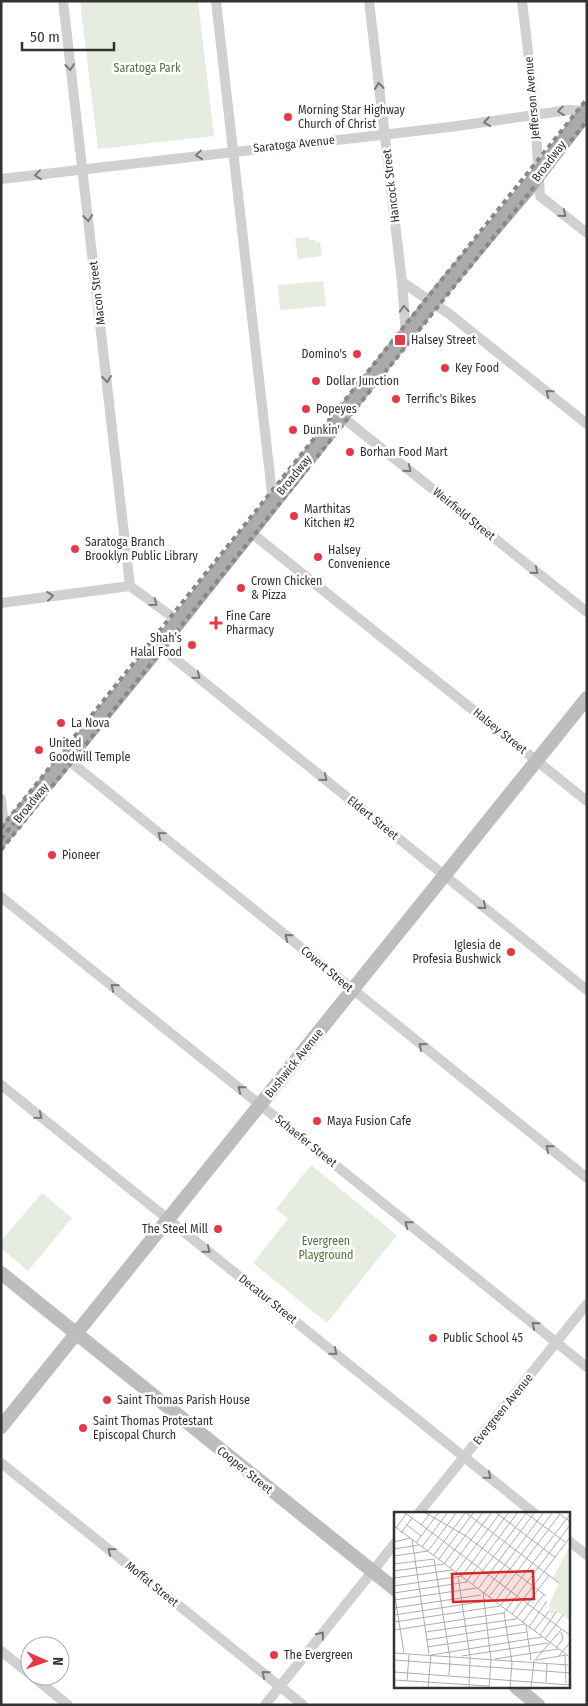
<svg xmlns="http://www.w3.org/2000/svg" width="588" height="1706" font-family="'Fira Sans Condensed',sans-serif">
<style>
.green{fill:#e6ecdf}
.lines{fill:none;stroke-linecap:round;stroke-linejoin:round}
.minor{stroke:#d0d0d0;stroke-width:10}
.secondary{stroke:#bdbdbd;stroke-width:14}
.primary{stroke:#ababab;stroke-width:16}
.rail{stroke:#888;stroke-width:4;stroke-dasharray:5 4;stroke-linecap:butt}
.oneway{stroke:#7a7a7a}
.poi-dot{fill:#e63946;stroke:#fff;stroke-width:2}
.labels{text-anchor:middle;stroke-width:5;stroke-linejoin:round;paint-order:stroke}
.park-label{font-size:12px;fill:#56703f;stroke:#fff}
.street-label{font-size:12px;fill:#333;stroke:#fff}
.poi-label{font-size:12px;fill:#333;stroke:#fff;text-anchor:start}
.inset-road{fill:none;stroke:#adadad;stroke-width:1}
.view{fill:#d62828;fill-opacity:0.15;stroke:#d62828;stroke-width:2.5}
.inset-edge{fill:none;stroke:#333;stroke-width:2.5}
</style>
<rect width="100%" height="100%" fill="#fff"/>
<g class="green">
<polygon points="80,1 198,1 214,136 98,149"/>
<polygon points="309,237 309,240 315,240 315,242 320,242 322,256 298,259 295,238"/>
<polygon points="323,281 326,306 280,310 278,285"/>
<polygon points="311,1165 397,1235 327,1323 253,1263 288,1219 276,1209"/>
<polygon points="42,1193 72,1218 28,1271 1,1248 1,1241"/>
</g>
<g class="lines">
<g class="minor">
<polyline points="63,1 130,586"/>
<polyline points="216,1 273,502"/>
<polyline points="369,1 402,282 406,335"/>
<polyline points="522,1 534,101 540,196 587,233"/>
<polyline points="1,179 450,127 569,110 587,111"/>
<polyline points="402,282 448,313 587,424"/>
<polyline points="341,416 587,612"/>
<polyline points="249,531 587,801"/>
<polyline points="1,603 130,586 178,621"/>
<polyline points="159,646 587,990"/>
<polyline points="67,759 587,1178"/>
<polyline points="1,799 5,834"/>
<polyline points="1,897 587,1367"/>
<polyline points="1,1085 535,1514"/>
<polyline points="1,1463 303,1705"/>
<polyline points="418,1514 587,1304"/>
<polyline points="569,1541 587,1555"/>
<polyline points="1,1651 30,1674"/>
<polyline points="32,1676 68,1705"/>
<polyline points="265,1705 396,1542"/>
</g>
<g class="secondary">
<polyline points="1,1273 396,1590"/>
<polyline points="1,1427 587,698"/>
<polyline points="516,1687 538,1705"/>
</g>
<polyline class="primary" points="1,839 159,646 440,292 527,189 587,111"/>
<g class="rail">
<polyline points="1,828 587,99"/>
<polyline points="1,839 14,823"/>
<polyline points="1,850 587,121"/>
</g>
</g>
<defs><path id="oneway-chevron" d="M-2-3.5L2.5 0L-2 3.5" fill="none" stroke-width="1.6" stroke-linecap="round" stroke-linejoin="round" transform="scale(1.25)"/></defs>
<g class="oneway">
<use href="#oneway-chevron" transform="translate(70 67) rotate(83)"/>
<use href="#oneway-chevron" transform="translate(379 86) rotate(-96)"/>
<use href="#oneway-chevron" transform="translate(561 111) rotate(173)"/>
<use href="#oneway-chevron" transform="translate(487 122) rotate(172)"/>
<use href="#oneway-chevron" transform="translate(199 155) rotate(173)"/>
<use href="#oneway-chevron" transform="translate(38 175) rotate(173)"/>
<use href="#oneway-chevron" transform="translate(563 214) rotate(39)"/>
<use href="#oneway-chevron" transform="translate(88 218) rotate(83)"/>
<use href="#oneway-chevron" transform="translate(404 309) rotate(-94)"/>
<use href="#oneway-chevron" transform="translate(107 379) rotate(83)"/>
<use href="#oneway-chevron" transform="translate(549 393) rotate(-141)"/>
<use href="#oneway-chevron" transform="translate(408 469) rotate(39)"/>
<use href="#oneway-chevron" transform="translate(535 571) rotate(39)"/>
<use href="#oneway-chevron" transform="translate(50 596) rotate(-7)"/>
<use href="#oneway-chevron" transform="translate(154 603) rotate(36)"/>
<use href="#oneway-chevron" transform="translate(197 676) rotate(39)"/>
<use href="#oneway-chevron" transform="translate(324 778) rotate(39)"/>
<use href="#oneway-chevron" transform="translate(161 835) rotate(-141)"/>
<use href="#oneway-chevron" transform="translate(483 906) rotate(39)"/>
<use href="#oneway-chevron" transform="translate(288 937) rotate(-141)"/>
<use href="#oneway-chevron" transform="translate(114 987) rotate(-141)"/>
<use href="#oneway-chevron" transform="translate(422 1046) rotate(-141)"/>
<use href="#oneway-chevron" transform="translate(241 1089) rotate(-141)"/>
<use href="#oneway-chevron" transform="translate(39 1116) rotate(39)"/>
<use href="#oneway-chevron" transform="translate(549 1148) rotate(-141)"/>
<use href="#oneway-chevron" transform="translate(408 1224) rotate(-141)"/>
<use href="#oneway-chevron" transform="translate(207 1250) rotate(39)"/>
<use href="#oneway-chevron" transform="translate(535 1325) rotate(-141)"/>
<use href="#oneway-chevron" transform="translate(334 1352) rotate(39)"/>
<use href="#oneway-chevron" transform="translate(488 1476) rotate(39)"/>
<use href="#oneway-chevron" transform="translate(111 1551) rotate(-141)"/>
<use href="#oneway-chevron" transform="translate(321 1635) rotate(-51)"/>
<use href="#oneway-chevron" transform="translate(265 1674) rotate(-141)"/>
</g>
<g class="poi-dot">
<circle cx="288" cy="117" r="5"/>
<rect x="394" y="334" width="12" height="12" rx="2.5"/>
<circle cx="357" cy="354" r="5"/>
<circle cx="445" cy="368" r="5"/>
<circle cx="316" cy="381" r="5"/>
<circle cx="396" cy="399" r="5"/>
<circle cx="306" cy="409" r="5"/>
<circle cx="293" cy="430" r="5"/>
<circle cx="350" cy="452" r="5"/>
<circle cx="294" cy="516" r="5"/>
<circle cx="75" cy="549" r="5"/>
<circle cx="318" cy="557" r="5"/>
<circle cx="241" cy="588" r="5"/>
<path d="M213.5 615.5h5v5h5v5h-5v5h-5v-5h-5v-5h5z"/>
<circle cx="192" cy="645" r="5"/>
<circle cx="61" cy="723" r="5"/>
<circle cx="39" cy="750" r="5"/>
<circle cx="52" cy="855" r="5"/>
<circle cx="511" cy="952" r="5"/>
<circle cx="317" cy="1121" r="5"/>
<circle cx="218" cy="1229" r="5"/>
<circle cx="433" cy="1338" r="5"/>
<circle cx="107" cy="1400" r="5"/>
<circle cx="83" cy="1428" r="5"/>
<circle cx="274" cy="1655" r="5"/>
</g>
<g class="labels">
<g class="park-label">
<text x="147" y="72">Saratoga Park</text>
<text x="326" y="1245">Evergreen<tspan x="326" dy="14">Playground</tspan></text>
</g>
<g class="street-label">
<text transform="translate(532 98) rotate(-95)" y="4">Jefferson Avenue</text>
<text transform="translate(294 144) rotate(-6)" y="4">Saratoga Avenue</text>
<text transform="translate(549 161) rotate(-53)" y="4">Broadway</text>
<text transform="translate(391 186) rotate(-97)" y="4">Hancock Street</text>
<text transform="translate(97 293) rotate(-97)" y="4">Macon Street</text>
<text transform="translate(294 475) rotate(-51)" y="4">Broadway</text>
<text transform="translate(464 514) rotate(39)" y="4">Weirfield Street</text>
<text transform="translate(500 731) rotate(39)" y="4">Halsey Street</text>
<text transform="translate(31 803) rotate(-51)" y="4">Broadway</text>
<text transform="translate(373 818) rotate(39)" y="4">Eldert Street</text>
<text transform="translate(327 969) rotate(40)" y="4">Covert Street</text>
<text transform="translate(294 1063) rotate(-51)" y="4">Bushwick Avenue</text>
<text transform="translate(306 1141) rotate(39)" y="4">Schaefer Street</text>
<text transform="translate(268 1299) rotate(39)" y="4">Decatur Street</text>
<text transform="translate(503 1409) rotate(-51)" y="4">Evergreen Avenue</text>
<text transform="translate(245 1470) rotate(39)" y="4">Cooper Street</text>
<text transform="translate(152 1584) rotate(39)" y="4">Moffat Street</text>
</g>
<g class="poi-label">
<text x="298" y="114">Morning Star Highway<tspan x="298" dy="14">Church of Christ</tspan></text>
<text x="411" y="344">Halsey Street</text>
<text x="347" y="358" text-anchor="end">Domino's</text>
<text x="455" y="372">Key Food</text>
<text x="326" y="385">Dollar Junction</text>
<text x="406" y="403">Terrific's Bikes</text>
<text x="316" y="413">Popeyes</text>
<text x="303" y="434">Dunkin'</text>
<text x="360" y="456">Borhan Food Mart</text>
<text x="304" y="513">Marthitas<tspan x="304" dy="14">Kitchen #2</tspan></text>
<text x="85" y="546">Saratoga Branch<tspan x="85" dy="14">Brooklyn Public Library</tspan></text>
<text x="328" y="554">Halsey<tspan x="328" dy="14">Convenience</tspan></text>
<text x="251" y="585">Crown Chicken<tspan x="251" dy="14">&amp; Pizza</tspan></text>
<text x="226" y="620">Fine Care<tspan x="226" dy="14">Pharmacy</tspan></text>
<text x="182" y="642" text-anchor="end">Shah’s<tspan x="182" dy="14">Halal Food</tspan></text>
<text x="71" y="727">La Nova</text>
<text x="49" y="747">United<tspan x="49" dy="14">Goodwill Temple</tspan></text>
<text x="62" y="859">Pioneer</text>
<text x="501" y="949" text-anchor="end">Iglesia de<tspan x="501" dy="14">Profesia Bushwick</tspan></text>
<text x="327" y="1125">Maya Fusion Cafe</text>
<text x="208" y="1233" text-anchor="end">The Steel Mill</text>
<text x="443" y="1342">Public School 45</text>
<text x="117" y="1404">Saint Thomas Parish House</text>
<text x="93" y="1425">Saint Thomas Protestant<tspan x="93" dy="14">Episcopal Church</tspan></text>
<text x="284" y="1659">The Evergreen</text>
</g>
</g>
<g transform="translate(394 1512)">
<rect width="176" height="176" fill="#fff"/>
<path d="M176 34V109L159 96 162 100 157 104 155 93 165 71 159 65Z" fill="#e6ecdf"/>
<path class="inset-road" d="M10 0 177 124M30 0 72 24 152 84M71 0 165 71M101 0 162 46M163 0 177 10M132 1 171 30M13 13 27 24M27 13 37 0M0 14 177 146M2 16 12 2M7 21 18 6M18 27 35 142M0 30 16 26M22 31 45 0M28 35 54 0M0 37 25 33M0 44 34 39 63 0M39 44 71 1M45 47 80 0M0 52 40 47 56 146 55 163M50 52 89 0M56 56 98 0M0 59 50 52M62 60 107 0M64 64 76 145 75 176M0 66 58 58M72 70 124 0M78 73 133 0M0 74 68 64 115 0M84 77 141 0M0 79 10 141M89 80 97 149 95 176M0 81 73 70M90 81 150 0M95 85 159 0M0 88 83 76M101 89 166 2M0 96 87 83M118 102 177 24M0 103 99 88M0 110 106 94 177 1M129 110 150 82M132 113 137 148M135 115 153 89M0 118 110 101M140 119 155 99M31 120 122 107 155 63M146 123 163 99M151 127 169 103M32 128 131 112M33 135 133 120M162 136 169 127 167 120M0 141 174 153M37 143 148 125M171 143 172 171M68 144 154 131M165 144 177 129M101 147 164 137M0 148 177 161M142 148 172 143M0 160 177 173M0 168 95 174M13 169 15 143M152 170 153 152M34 176 37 143M116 176 118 151 110 101 177 12M137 176 140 149 167 118"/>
<path class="view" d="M139 59 140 87 59 90 58 62Z"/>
<rect width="176" height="176" class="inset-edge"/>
</g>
<rect width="588" height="1706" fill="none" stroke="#333333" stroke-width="5"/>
<g transform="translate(45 1661) rotate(92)"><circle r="24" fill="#ffffff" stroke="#adadad"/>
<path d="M0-4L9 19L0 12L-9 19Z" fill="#e63946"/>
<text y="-8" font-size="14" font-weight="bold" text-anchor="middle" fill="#333333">N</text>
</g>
<path d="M22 42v8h92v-8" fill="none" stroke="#333333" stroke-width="2.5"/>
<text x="30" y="42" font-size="15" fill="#333333" stroke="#ffffff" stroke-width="4" paint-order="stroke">50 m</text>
</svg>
